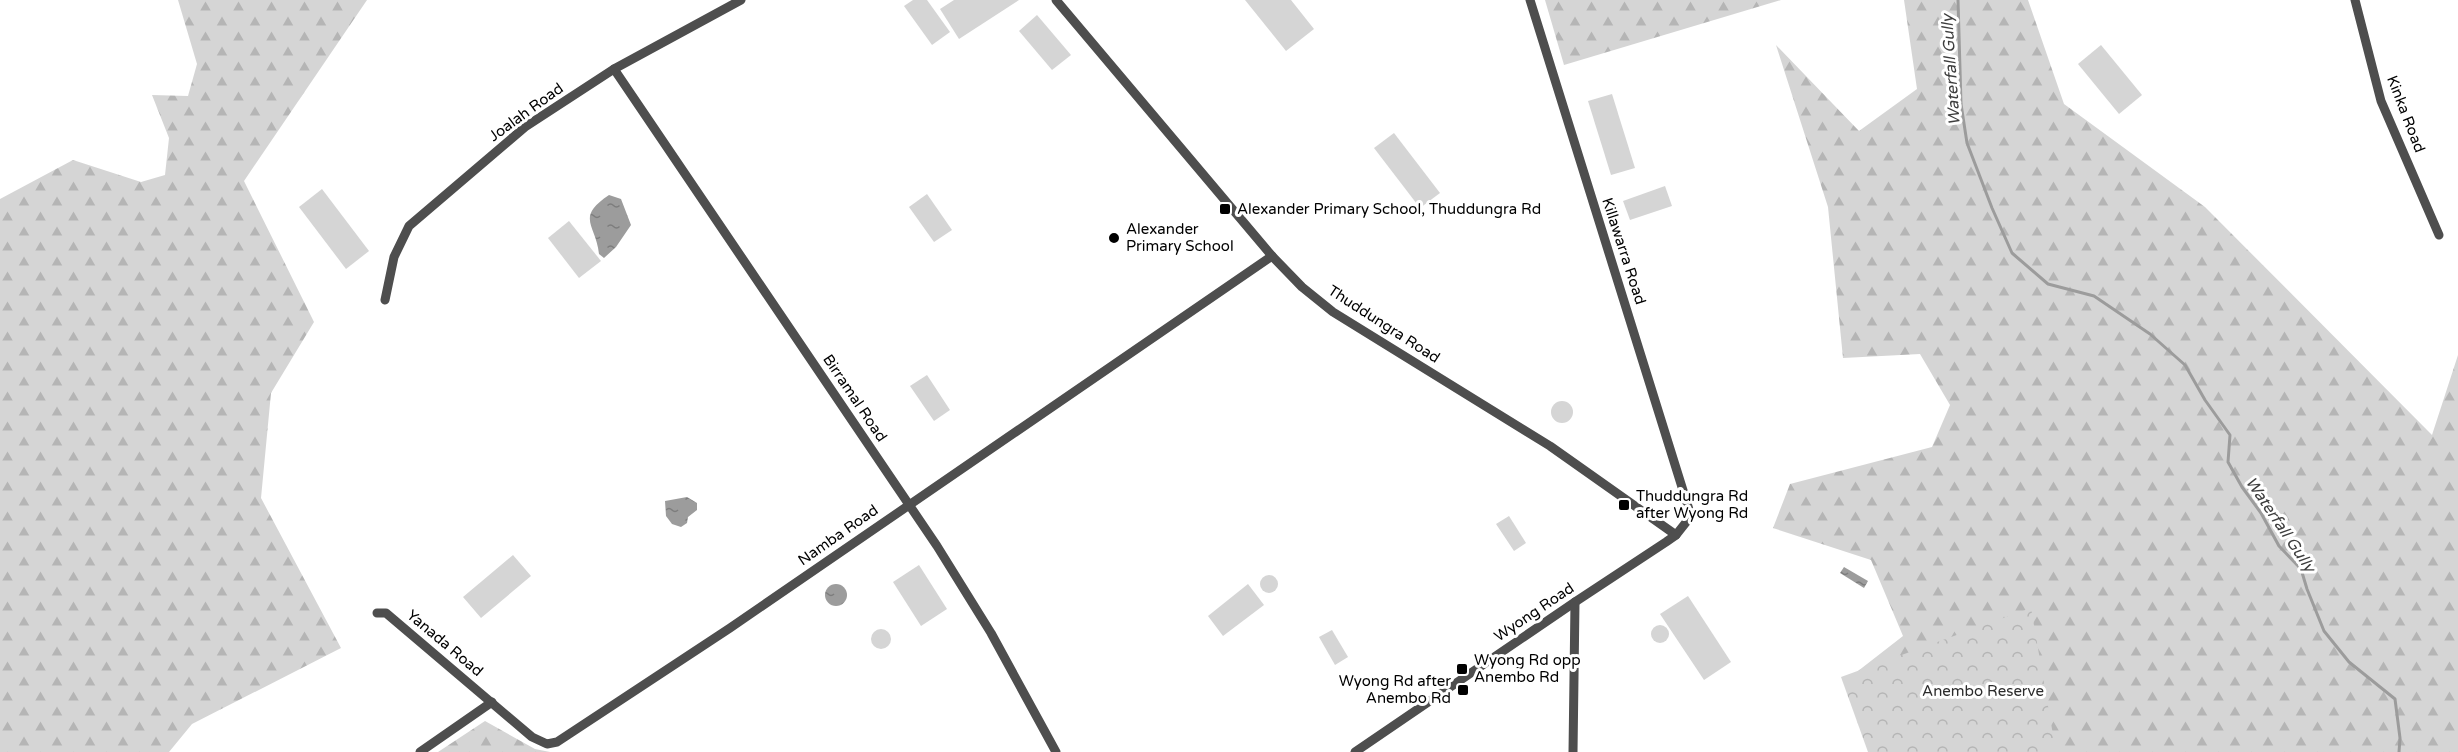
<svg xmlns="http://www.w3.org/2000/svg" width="2458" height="752" font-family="'Varela Round',sans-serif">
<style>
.green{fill:#d5d5d5}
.forest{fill:url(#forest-firs)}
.park{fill:url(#park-crowns)}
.water{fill:url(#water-ripples)}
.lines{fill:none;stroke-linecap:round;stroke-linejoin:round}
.stream{stroke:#9c9c9c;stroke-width:3}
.minor{stroke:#4e4e4e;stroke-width:9}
.poi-dot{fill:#000;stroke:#fff;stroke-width:2}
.labels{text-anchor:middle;stroke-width:6;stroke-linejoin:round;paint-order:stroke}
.street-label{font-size:15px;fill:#000;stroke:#fff}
.poi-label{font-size:15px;fill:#000;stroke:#fff;text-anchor:start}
.park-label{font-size:15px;fill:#2c2c2c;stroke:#fff}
.water-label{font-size:16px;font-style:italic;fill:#3d3d3d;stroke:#fff}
</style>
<defs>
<pattern id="forest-firs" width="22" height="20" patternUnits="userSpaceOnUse" patternTransform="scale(1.5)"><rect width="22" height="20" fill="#d5d5d5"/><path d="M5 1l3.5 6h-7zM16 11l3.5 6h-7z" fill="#b5b5b5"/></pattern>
<pattern id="park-crowns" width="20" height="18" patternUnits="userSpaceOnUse" patternTransform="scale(1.5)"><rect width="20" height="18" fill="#d5d5d5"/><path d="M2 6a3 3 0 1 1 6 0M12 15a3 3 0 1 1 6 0" fill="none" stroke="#b5b5b5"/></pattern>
<pattern id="water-ripples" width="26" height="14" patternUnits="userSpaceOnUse" patternTransform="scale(1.5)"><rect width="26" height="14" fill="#9c9c9c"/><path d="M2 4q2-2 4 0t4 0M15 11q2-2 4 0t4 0" fill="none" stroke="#7d7d7d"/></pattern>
</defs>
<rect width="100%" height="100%" fill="#fff"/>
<g class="green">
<polygon points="913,0 927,0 950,32 932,45 904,6"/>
<polygon points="954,0 1019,0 959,39 940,9"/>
<polygon points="1245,0 1291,0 1314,29 1286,51"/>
<polygon points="1037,15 1071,55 1052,70 1019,31"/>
<polygon points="2101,45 2142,95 2119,114 2078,64"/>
<polygon points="1612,94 1635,168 1611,175 1588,101"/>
<polygon points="1394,133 1440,193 1420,208 1374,148"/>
<polygon points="1665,186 1672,206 1630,220 1623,201"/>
<polygon points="322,189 369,251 346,269 299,207"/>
<polygon points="927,194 952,230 934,242 909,207"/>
<polygon points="569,221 601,261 579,278 548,238"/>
<polygon points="927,375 950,410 934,421 910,386"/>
<circle cx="1562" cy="412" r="11"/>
<polygon points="1509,516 1526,543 1514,551 1496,524"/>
<polygon points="513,555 531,576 481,618 463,597"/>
<polygon points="919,565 947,609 921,626 893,582"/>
<circle cx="1269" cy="584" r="9"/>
<polygon points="1248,584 1264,605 1223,636 1208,616"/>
<polygon points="1688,596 1731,662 1704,680 1660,614"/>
<circle cx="1660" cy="634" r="9"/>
<circle cx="881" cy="639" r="10"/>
<polygon points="1332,630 1348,657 1335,665 1319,637"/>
</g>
<g class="forest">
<polygon points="178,0 367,0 244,181 314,322 271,393 261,498 341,648 192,724 169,752 0,752 0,199 73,160 141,182 165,175 169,138 152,95 188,96 197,64"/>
<polygon points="1545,0 1781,0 1564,65"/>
<polygon points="1904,0 2028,0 2064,104 2205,207 2432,435 2458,355 2458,752 1869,752 1849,678 1903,636 1871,560 1773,528 1790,484 1932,447 1950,405 1920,354 1843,358 1828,207 1776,45 1859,131 1917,89"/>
<polygon points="485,721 535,749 550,752 438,752"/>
</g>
<polygon class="park" points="2031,608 2056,752 1868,752 1841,677"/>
<g class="water">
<path d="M609 195 621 199 631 225 616 247 604 258 599 254C596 224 575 218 609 195Z"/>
<polygon points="687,497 697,503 697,510 688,517 687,523 681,527 672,524 666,516 665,501"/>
<polygon points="1844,567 1868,581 1864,588 1840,573"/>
<circle cx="836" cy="595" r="11"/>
</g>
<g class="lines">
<polyline class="stream" points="1958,0 1961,104 1967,143 1992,208 2012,253 2048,284 2094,296 2150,334 2185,365 2205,400 2230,435 2228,462 2242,487 2261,513 2279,546 2301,569 2307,589 2324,631 2349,662 2395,699 2400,738 2399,752"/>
<g class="minor">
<polyline points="1056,0 1272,256 1302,287 1333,312 1550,446 1676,535"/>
<polyline points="2355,0 2381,101 2439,235"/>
<polyline points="614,69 937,546 991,633 1056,752"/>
<polyline points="385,300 394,257 409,226 525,127 614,69 741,0"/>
<polyline points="377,613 386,613 532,737 547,744 557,742 730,628 1272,256"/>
<polyline points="420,752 492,702"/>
<polyline points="1355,752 1575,602 1666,542 1676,535 1691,516 1530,0"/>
<polyline points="1573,752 1575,602"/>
</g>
</g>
<g class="poi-dot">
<rect x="1219" y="203" width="12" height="12" rx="3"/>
<circle cx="1114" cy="238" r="6"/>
<rect x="1618" y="499" width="12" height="12" rx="3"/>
<rect x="1456" y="663" width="12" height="12" rx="3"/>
<rect x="1457" y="684" width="12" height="12" rx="3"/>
</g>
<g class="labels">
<g class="street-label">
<text transform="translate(526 112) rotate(-36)" y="5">Joalah Road</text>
<text transform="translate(2406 114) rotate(69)" y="5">Kinka Road</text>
<text transform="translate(1624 251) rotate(72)" y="5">Killawarra Road</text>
<text transform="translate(1384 324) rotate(33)" y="5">Thuddungra Road</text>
<text transform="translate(855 398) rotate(56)" y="5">Birramal Road</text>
<text transform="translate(838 535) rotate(-35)" y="5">Namba Road</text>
<text transform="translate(1534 612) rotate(-34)" y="5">Wyong Road</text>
<text transform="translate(445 643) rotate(40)" y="5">Yanada Road</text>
</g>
<g class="poi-label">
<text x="1237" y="214">Alexander Primary School, Thuddungra Rd</text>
<text x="1126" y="234">Alexander<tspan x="1126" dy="17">Primary School</tspan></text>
<text x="1636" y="501">Thuddungra Rd<tspan x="1636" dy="17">after Wyong Rd</tspan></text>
<text x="1474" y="665">Wyong Rd opp<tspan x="1474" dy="17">Anembo Rd</tspan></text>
<text x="1451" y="686" text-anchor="end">Wyong Rd after<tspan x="1451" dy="17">Anembo Rd</tspan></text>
</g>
<g class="park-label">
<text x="1983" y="696">Anembo Reserve</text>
</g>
<g class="water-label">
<text transform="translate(1950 70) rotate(-94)" y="6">Waterfall Gully</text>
<text transform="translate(2281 524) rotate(56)" y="6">Waterfall Gully</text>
</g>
</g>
</svg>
